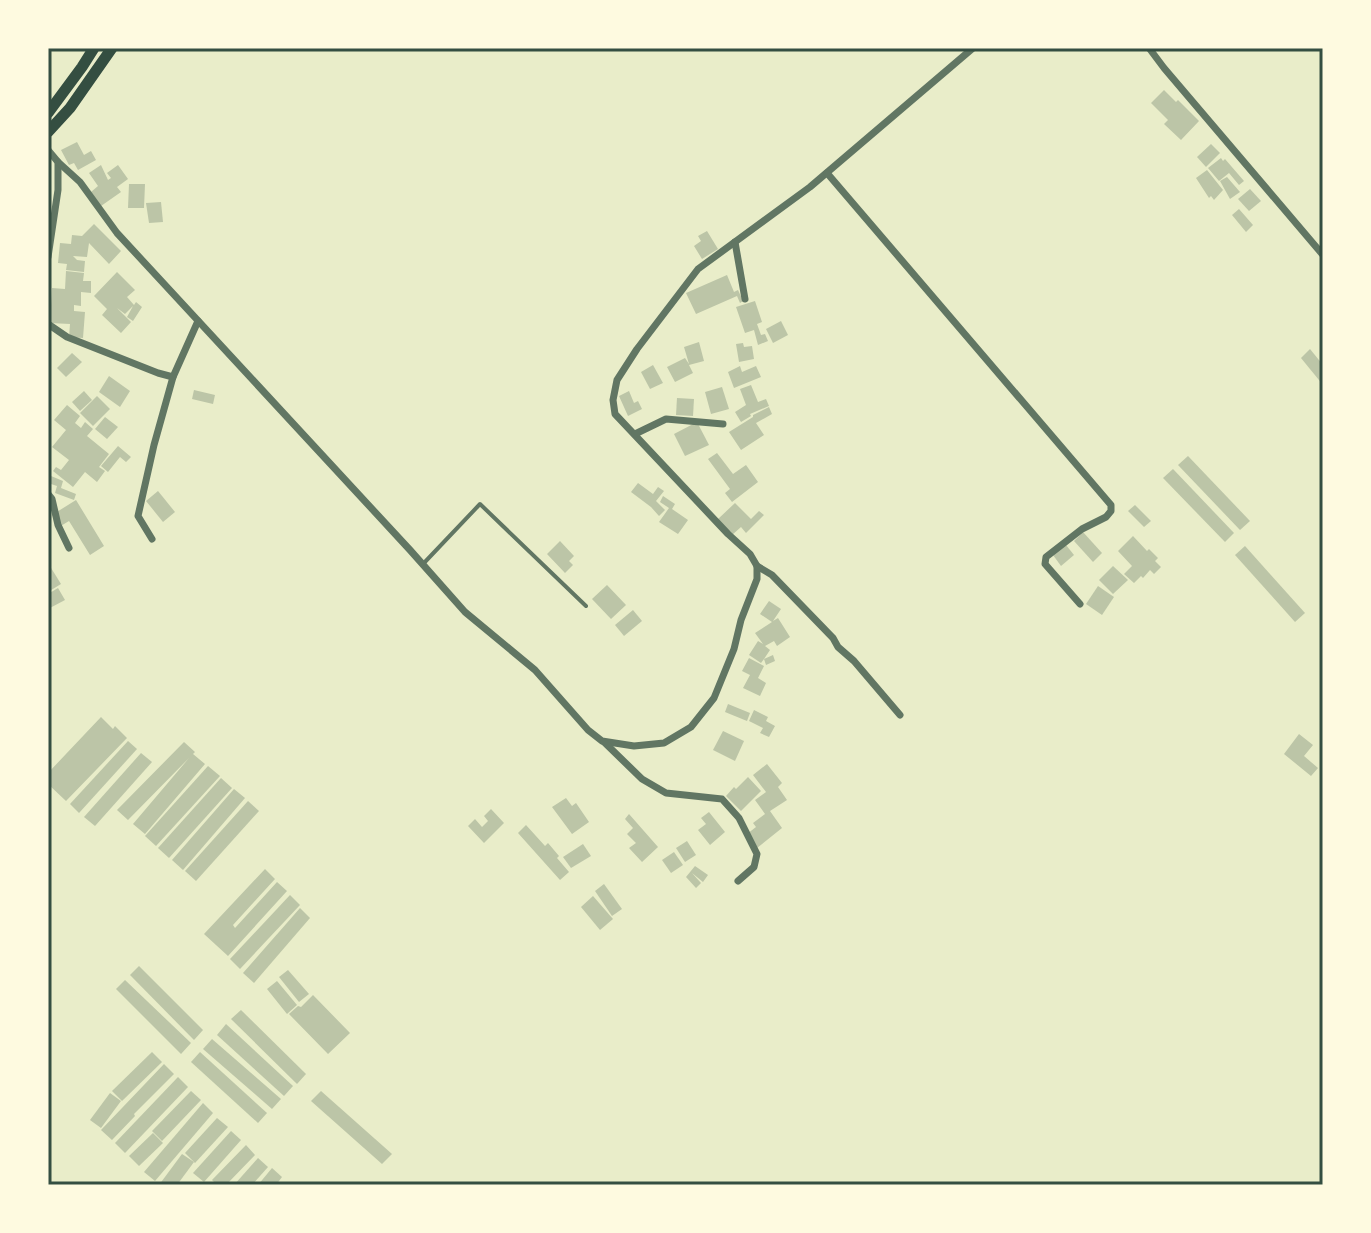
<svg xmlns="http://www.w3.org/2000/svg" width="1371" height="1233" font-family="Lato,sans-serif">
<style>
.building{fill:#bcc5a7}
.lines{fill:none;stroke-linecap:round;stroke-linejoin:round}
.service{stroke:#617663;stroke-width:4}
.minor{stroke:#617663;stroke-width:7}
.primary{stroke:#344e41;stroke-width:11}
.neatline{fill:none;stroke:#344e41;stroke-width:3}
</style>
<rect width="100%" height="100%" fill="#e9edc9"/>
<g class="building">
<polygon points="1164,90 1176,102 1178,100 1199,121 1181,140 1164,124 1168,120 1151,103"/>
<polygon points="77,142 84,155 91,151 96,160 78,170 74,163 69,165 61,150"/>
<polygon points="1211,144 1220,153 1206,167 1197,157"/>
<polygon points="1221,158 1223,161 1225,159 1244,181 1239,185 1229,173 1219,181 1208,168"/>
<polygon points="101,165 108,180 111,178 107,173 118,165 128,179 117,187 121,192 101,206 91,192 98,186 89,173"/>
<polygon points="1207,170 1223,190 1214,200 1211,196 1209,198 1196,178"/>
<polygon points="1227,177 1240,192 1230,199 1220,181"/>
<polygon points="129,184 145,184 144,208 128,208"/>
<polygon points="1250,189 1261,201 1249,211 1238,199"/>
<polygon points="161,202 163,222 149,223 146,203"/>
<polygon points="1239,209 1253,225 1246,232 1232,215"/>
<polygon points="94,224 121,251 109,264 89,243 87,257 73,256 77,260 85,261 84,272 66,270 67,264 58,263 60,243 71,244 72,235 82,236"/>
<polygon points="707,231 718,249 702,259 694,246 701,241 698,236"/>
<polygon points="66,271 84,273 83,281 91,281 91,293 81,292 81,306 74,305 74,311 85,312 83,338 69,337 70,324 50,323 52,288 65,289"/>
<polygon points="117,272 135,290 127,297 134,305 136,302 142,307 133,321 127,317 133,306 125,314 117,308 131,322 121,333 102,315 107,309 94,296"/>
<polygon points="727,275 734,292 738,290 743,301 740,303 737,296 696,314 686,293"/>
<polygon points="755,301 762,322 757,324 761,335 765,334 768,341 758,345 754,330 745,333 736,307"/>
<polygon points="781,321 788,335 773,343 766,329"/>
<polygon points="699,342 704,361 689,365 693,373 675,382 667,367 685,358 689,364 684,347"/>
<polygon points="743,343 744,347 752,346 754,359 739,362 736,344"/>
<polygon points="1310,349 1323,365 1323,385 1301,358"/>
<polygon points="72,353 82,362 66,377 57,368"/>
<polygon points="653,365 663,383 650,389 641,372"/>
<polygon points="740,366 742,372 756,366 761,377 734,388 728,372"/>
<polygon points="109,376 130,391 120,407 99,392"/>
<polygon points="751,385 758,402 766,399 769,406 750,414 751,416 741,422 735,412 746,405 740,389"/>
<polygon points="722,387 729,409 711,414 705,392"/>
<polygon points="194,390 215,395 213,404 192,399"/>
<polygon points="84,391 92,400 80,411 72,402"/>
<polygon points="629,391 634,403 638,401 642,409 628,416 619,396"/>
<polygon points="97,396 110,409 93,426 80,413"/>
<polygon points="677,398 694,399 693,416 676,415"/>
<polygon points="67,405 80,416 75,423 81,428 85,422 93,429 87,436 109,454 99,467 105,471 97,482 85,472 73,487 53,471 56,467 61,470 69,460 52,447 66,430 54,420"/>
<polygon points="769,407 772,414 756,423 764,435 741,450 729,432 753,417 753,415"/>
<polygon points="105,417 118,427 107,439 95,429"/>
<polygon points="697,422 709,445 685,456 674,434"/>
<polygon points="118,446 131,457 126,462 120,457 108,472 101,466"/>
<polygon points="717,453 733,474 746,465 758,482 732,502 725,493 730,489 708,459"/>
<polygon points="1188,456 1250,521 1240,530 1178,465"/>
<polygon points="1173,469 1234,533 1225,542 1163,478"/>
<polygon points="51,476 63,481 61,488 76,494 74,500 55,493 57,486 48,483"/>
<polygon points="638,483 653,494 658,487 664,491 656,501 665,510 659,516 651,507 631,492"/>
<polygon points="158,491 175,512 163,522 146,501"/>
<polygon points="663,496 675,504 672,509 688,520 678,534 659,522 669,508 660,502"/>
<polygon points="76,500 104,546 90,555 69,521 59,527 52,515"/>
<polygon points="735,503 751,519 759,511 764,515 746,533 741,527 732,535 717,520"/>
<polygon points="1135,505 1151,521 1144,527 1128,511"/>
<polygon points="1083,532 1102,553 1093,562 1074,541"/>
<polygon points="1133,536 1147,551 1149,549 1158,558 1155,561 1161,567 1154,574 1150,570 1143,578 1141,576 1134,583 1124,574 1132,566 1118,551"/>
<polygon points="560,541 574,556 569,561 573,565 565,573 547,554"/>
<polygon points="1066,545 1074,555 1061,566 1053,555"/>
<polygon points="1245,546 1305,613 1295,622 1235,555"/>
<polygon points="48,563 61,584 48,592"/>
<polygon points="1113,566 1128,580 1113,594 1099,580"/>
<polygon points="607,585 626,605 611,619 592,599"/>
<polygon points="1098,586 1114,597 1102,615 1086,604"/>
<polygon points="58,588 65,600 48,609 48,594"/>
<polygon points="769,601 781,609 773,621 778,618 790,637 777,646 774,641 765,646 770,650 764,659 773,655 775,661 766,665 764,659 761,663 749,655 758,641 763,644 755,633 772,622 760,614"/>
<polygon points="633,610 642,621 624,636 615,625"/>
<polygon points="749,658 764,666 758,678 766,683 760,696 743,688 750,675 742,671"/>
<polygon points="728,704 750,713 747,721 725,712"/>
<polygon points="754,710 768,717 766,721 775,726 769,737 760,733 763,728 749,721"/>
<polygon points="101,717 113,729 115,726 127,738 66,801 48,784 48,773"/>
<polygon points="723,731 744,741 735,761 713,750"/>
<polygon points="1299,734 1313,745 1304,756 1318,768 1311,776 1284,754"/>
<polygon points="128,741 137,749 79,813 70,804"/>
<polygon points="184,742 195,752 193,754 205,764 145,834 133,824 189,758 128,820 117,810"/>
<polygon points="141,753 152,762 95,826 84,817"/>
<polygon points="767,764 782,783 778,787 787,800 770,811 782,828 757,848 747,834 756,827 753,823 765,814 755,800 766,792 753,775"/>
<polygon points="208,766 220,776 156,846 145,836"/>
<polygon points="748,777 761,791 741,811 726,796 734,787 736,789"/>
<polygon points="221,778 232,788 169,858 158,848"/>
<polygon points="234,789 245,798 183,870 172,860"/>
<polygon points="566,798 572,806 576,803 589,822 572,834 552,807"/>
<polygon points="248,801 259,811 196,881 185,871"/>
<polygon points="491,809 504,823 484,843 468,826 475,819 482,827 488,821 484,816"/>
<polygon points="709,812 725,832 710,845 698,830 706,824 701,818"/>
<polygon points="629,814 658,847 642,862 629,848 636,843 627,834 633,828 625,819"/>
<polygon points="526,825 545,846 548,843 559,856 557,858 569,872 560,880 518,833"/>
<polygon points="687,841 696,855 685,862 676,848"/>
<polygon points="583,844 591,856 571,868 563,857"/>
<polygon points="674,852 683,865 671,873 662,860"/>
<polygon points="695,866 708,875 703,882 692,873 701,883 696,888 686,877"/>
<polygon points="265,869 275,879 233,925 235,928 277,882 287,891 228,956 204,934"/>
<polygon points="604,884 622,909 612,916 595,891"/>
<polygon points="290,895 300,905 240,969 230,959"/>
<polygon points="593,896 613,919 600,930 581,907"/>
<polygon points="300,908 310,918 254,983 243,973"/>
<polygon points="139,966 203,1030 194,1040 130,975"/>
<polygon points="288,970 309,994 299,1002 279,977"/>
<polygon points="125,980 191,1043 181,1054 116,989"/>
<polygon points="277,981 297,1005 287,1014 267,989"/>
<polygon points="313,995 350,1033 328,1054 289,1014 298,1006 301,1007"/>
<polygon points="241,1010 306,1074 297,1084 231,1019"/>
<polygon points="226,1024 293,1086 284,1096 217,1035"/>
<polygon points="212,1039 281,1099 272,1109 203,1049"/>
<polygon points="152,1052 162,1062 122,1101 112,1091"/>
<polygon points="200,1052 267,1113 258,1123 191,1062"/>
<polygon points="164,1064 174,1074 134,1114 135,1116 112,1140 101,1130"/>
<polygon points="178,1077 188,1087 125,1153 115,1143"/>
<polygon points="191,1091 201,1100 162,1141 152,1131"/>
<polygon points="321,1091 392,1154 382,1164 311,1101"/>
<polygon points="110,1093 121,1101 101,1128 90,1120"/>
<polygon points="203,1103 213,1113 155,1181 144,1172"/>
<polygon points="217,1118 228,1127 195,1163 185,1153"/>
<polygon points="231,1131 241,1140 204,1182 193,1173"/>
<polygon points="153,1133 163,1143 139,1166 129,1156"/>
<polygon points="246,1145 255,1155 226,1185 211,1185 214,1182 212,1180"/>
<polygon points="182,1154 194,1162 177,1185 159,1185"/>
<polygon points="258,1158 268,1167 252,1185 234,1185"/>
<polygon points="272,1168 282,1177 276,1185 258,1185"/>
</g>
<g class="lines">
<polyline class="service" points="423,564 480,504 586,606"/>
<g class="minor">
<polyline points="1149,48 1164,68 1323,255"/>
<polyline points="48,150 58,162 58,190 48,257"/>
<polyline points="58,162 80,182 117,233 410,550 465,612 535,670 588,730 602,741 634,746 664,743 691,727 714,698 734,649 741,620 757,579 757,566 750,554 728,534 615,414 613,400 617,380 637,349 698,269 810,187 973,48"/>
<polyline points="827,173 1111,505 1111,511 1106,517 1082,529 1046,557 1045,564 1080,604"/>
<polyline points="735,242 745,299"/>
<polyline points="48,324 67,337 158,373 173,377"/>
<polyline points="635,434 666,419 723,424"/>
<polyline points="48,494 52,499 58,525 69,548"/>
<polyline points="152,539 138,516 154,445 173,377 198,321"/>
<polyline points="757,566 772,575 833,638 838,647 854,661 900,715"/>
<polyline points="604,742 642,779 666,793 722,799 739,818 757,854 754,867 738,881"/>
</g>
<g class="primary">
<polyline points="48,113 82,67 94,48"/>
<polyline points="48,132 70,108 112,48"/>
</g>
</g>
<rect width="1371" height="1233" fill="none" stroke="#fefae0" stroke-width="100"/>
<rect x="50" y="50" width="1271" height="1133" class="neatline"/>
</svg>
